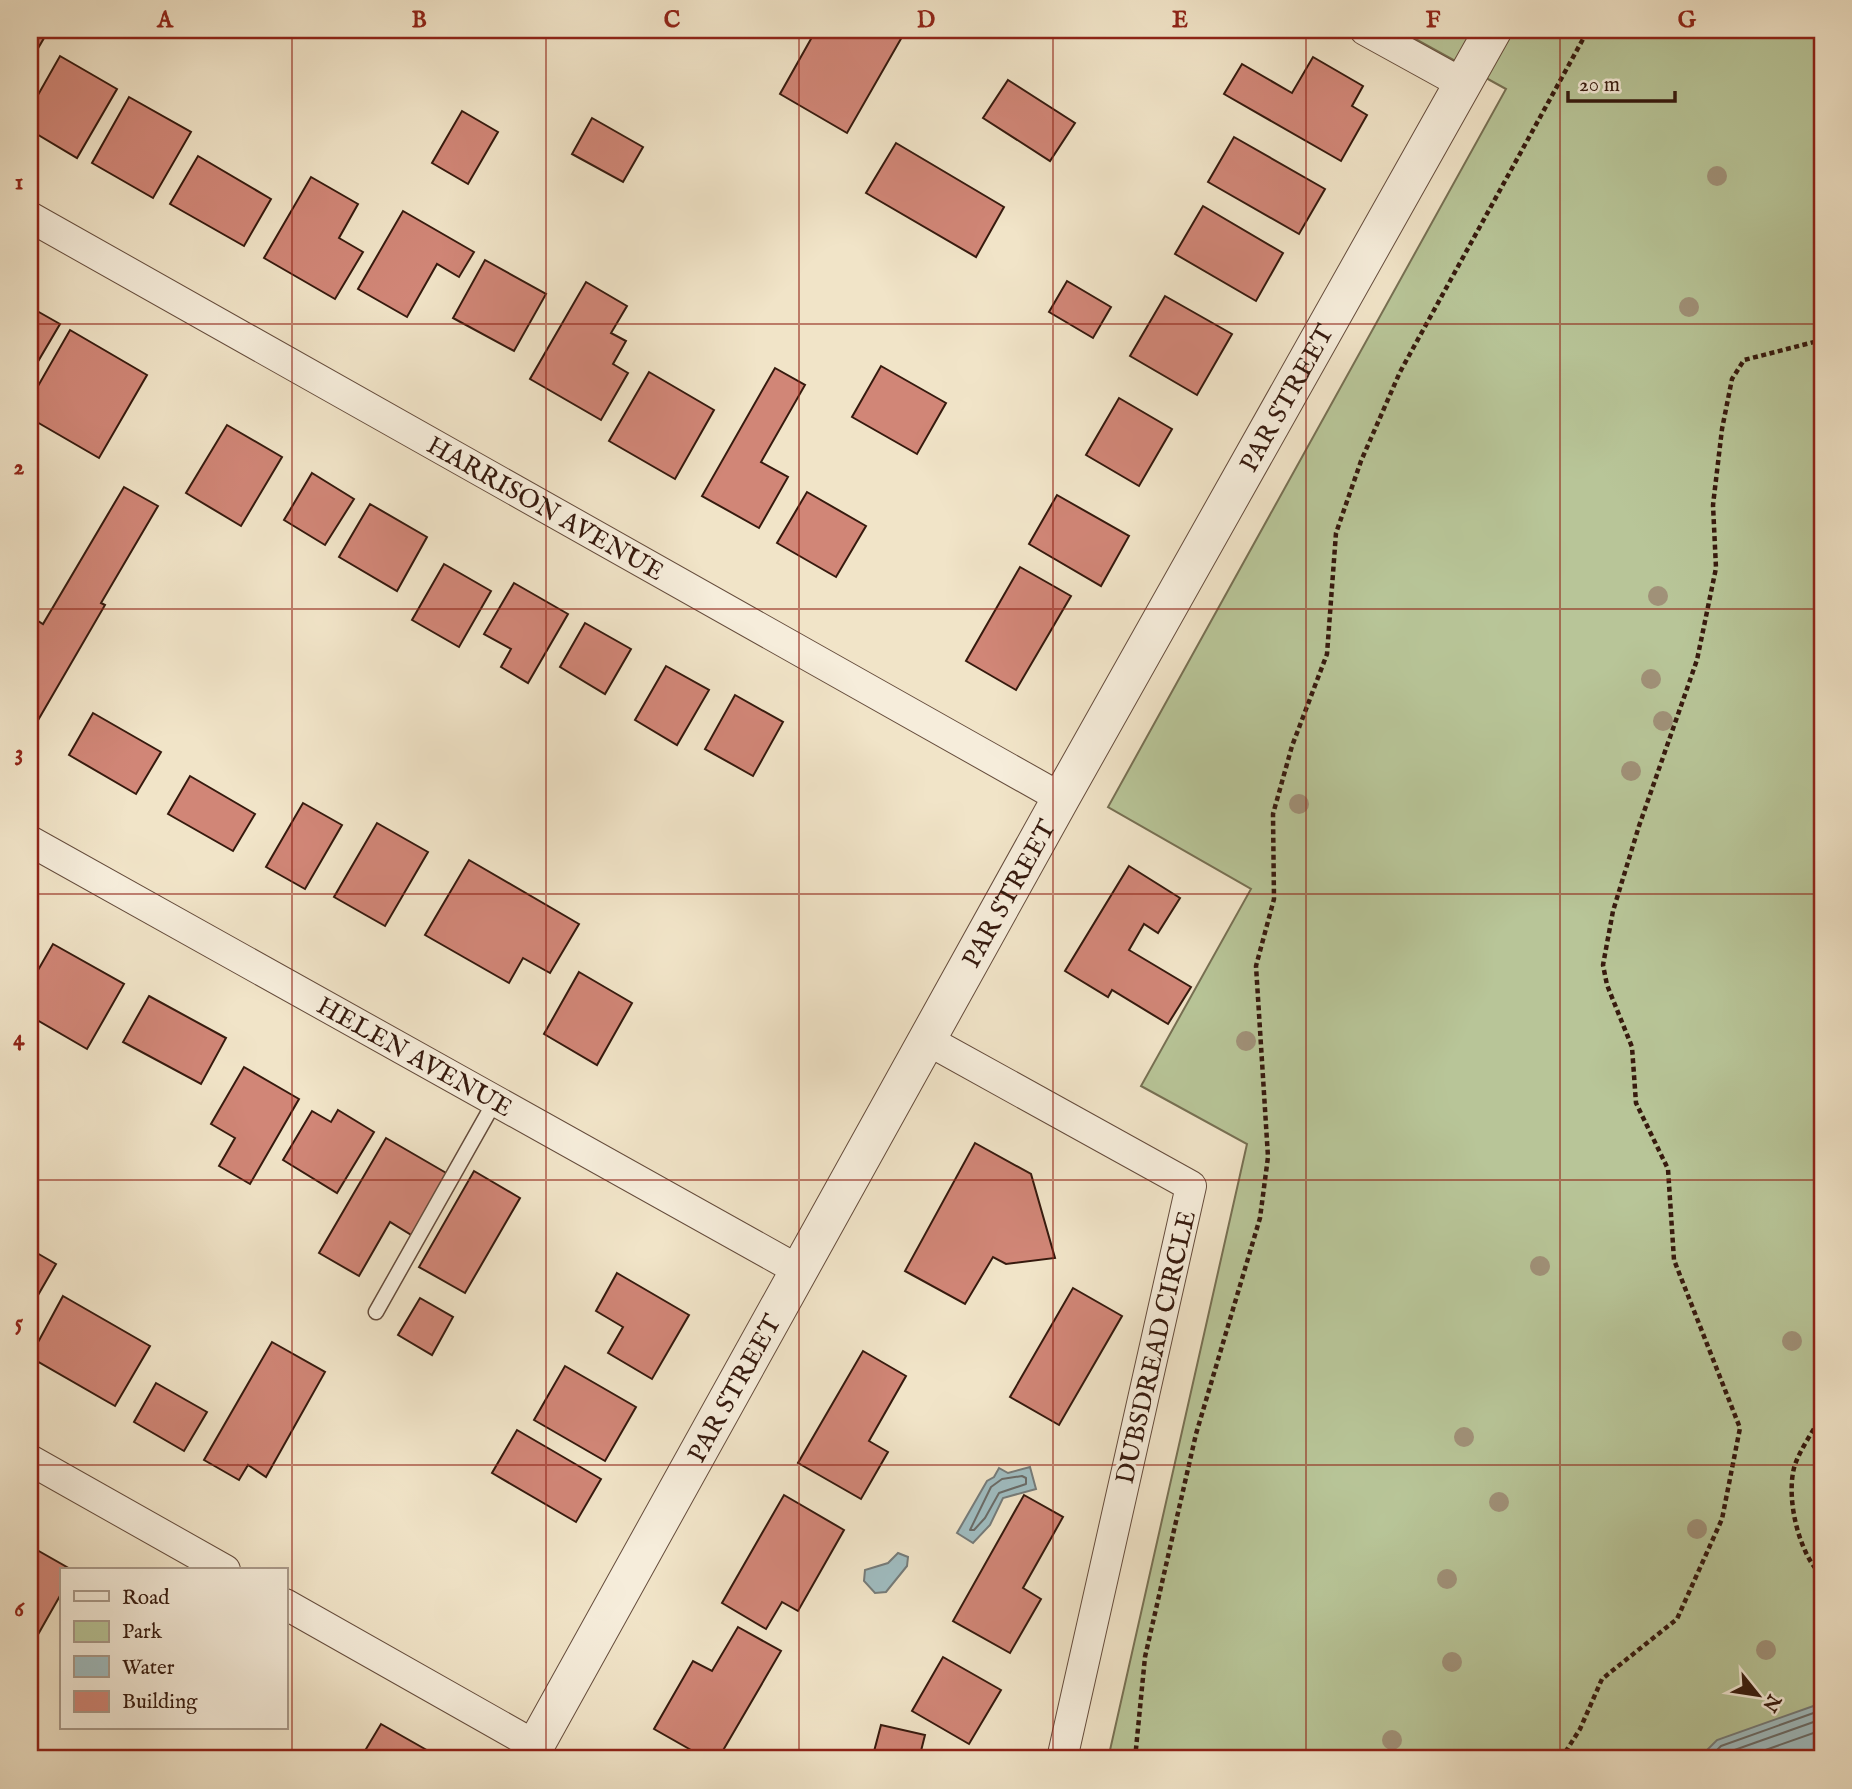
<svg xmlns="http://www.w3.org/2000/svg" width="1852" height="1789" font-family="'IM FELL English',serif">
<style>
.green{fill:#b8c598;stroke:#777053;stroke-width:2}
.water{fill:#9fbcc0;stroke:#757b79;stroke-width:2}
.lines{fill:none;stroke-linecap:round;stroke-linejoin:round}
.shore{stroke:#6a6b67;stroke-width:2}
.building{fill:#d18677;stroke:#361a0e;stroke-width:2}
.service-casing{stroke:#654c3c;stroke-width:17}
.minor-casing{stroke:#654c3c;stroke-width:32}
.tertiary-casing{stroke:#654c3c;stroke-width:39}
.path{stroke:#361a0e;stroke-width:4.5;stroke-dasharray:5 3.5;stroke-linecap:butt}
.service{stroke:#f6eddb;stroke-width:14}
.minor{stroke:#f6eddb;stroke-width:30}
.tertiary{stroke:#f6eddb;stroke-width:37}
.tree{fill:#a09178}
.grid{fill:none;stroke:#8f2418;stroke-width:2;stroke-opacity:0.55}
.labels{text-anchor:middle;stroke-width:7;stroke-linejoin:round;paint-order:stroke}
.street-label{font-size:26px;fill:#361a0e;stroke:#f6eddb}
.neatline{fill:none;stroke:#8f2418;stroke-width:2.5}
.grid-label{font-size:23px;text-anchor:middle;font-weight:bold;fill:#8f2418}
</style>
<rect width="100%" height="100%" fill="#f1e4c8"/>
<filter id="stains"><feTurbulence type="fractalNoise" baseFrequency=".00286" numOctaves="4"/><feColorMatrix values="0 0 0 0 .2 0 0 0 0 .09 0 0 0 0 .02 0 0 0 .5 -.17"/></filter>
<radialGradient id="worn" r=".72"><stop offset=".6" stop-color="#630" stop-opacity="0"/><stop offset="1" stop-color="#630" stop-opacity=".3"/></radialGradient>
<polygon class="green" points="1399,30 1822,30 1822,1759 1108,1759 1247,1144 1141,1086 1251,889 1108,807 1506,89"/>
<g class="water">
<polygon points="1030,1467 1036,1489 1003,1498 990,1525 973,1543 957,1533 987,1481 994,1477 999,1468 1008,1473"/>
<polygon points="898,1553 908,1557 907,1566 886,1592 875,1593 864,1581 865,1570 888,1563"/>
<polygon points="1822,1703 1822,1759 1698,1759 1717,1740"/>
</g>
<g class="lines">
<g class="shore">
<polygon points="1022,1476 1026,1478 1026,1484 999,1493 985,1518 974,1530 970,1530 991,1487 1002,1479"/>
<polyline points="1708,1759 1721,1746 1822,1710"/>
<polyline points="1720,1759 1726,1753 1822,1719"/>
<polyline points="1740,1759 1822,1730"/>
</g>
</g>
<g class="building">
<polygon points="30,30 44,38 30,62"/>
<polygon points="816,30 906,30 847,133 780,94"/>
<polygon points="60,56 117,89 77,158 30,130 30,109"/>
<polygon points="1313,57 1363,86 1352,106 1367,115 1341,161 1224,94 1242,64 1292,93"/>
<polygon points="1008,80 1075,123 1050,161 983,118"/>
<polygon points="129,97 191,132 153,198 92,163"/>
<polygon points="462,111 498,132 468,184 432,163"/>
<polygon points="592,118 643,147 623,182 572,154"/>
<polygon points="1234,137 1325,189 1299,234 1208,182"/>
<polygon points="896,143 1004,207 976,257 866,193"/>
<polygon points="198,156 271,199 244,246 170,204"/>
<polygon points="311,177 358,204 339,238 363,252 335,299 264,258"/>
<polygon points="1203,206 1283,253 1256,301 1175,254"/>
<polygon points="403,211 474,252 459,277 437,264 407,317 358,289"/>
<polygon points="485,260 546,294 514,351 453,318"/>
<polygon points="1067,281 1111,307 1093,338 1049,312"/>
<polygon points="586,282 627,306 611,333 626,341 613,364 628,373 601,420 530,379"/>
<polygon points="1165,296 1232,334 1197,395 1130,356"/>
<polygon points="30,307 60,324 30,375"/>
<polygon points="70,330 147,375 99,458 30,418 30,400"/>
<polygon points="881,366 946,403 917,454 852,417"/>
<polygon points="775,368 805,385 761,462 788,477 759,528 702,496"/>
<polygon points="649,372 714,410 675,479 609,441"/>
<polygon points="1119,398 1172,429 1139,486 1086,455"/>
<polygon points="227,425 282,457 241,526 186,493"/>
<polygon points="312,473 354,499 325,545 284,520"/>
<polygon points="124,487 158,506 101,603 105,605 30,734 30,616 43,624"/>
<polygon points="807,492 866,526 836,577 777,543"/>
<polygon points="1057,495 1129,536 1101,586 1029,544"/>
<polygon points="370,504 427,537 397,591 339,557"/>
<polygon points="444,564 491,591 459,647 412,620"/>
<polygon points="1020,567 1071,596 1016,690 966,661"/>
<polygon points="514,583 568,614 528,683 501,667 511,649 484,634"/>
<polygon points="585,623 631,649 605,694 560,667"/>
<polygon points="666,666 709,690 677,745 635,720"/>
<polygon points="735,695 783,722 753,776 705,749"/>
<polygon points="93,713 161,752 136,794 69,755"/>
<polygon points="190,776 255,814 233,851 168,814"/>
<polygon points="303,803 342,825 305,889 266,867"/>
<polygon points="377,823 428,852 385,926 334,897"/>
<polygon points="469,860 579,924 550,973 523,958 509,983 425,935"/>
<polygon points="1129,866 1180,898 1158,933 1144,924 1129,950 1191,987 1168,1024 1112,990 1108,997 1065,971"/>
<polygon points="53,944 124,984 87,1049 30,1016 30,984"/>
<polygon points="579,972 632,1003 597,1065 544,1034"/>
<polygon points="149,996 226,1038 201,1084 123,1042"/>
<polygon points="244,1067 299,1099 250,1184 219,1166 235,1138 211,1124"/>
<polygon points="338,1110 374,1132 337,1193 283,1160 312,1111 331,1122"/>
<polygon points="386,1138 448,1174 413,1236 390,1222 359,1276 319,1253"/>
<polygon points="975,1143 1031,1174 1055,1258 1006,1264 993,1257 965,1304 905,1271"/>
<polygon points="474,1171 520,1198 465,1293 419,1267"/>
<polygon points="30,1249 56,1264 30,1309"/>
<polygon points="617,1273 689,1315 652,1379 608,1353 623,1327 596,1311"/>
<polygon points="1073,1288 1122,1316 1059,1425 1010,1397"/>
<polygon points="63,1296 150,1346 115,1406 30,1357"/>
<polygon points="420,1298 453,1317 432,1355 398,1335"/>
<polygon points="272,1342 325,1372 266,1477 248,1465 239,1480 204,1460"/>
<polygon points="863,1351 906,1376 869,1441 888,1452 861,1499 798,1463"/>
<polygon points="565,1366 636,1407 605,1461 534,1420"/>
<polygon points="156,1383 207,1412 184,1451 134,1422"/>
<polygon points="517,1430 601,1479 576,1522 492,1473"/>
<polygon points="784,1495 844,1530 798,1611 782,1602 766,1629 722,1603"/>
<polygon points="1024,1495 1063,1517 1023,1588 1041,1599 1010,1653 953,1621"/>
<polygon points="30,1546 72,1570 61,1570 61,1594 32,1645"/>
<polygon points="738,1627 781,1651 718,1759 707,1759 654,1729 693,1661 712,1671"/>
<polygon points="943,1657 1001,1690 969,1744 912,1711"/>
<polygon points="381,1724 432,1753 428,1759 360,1759"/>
<polygon points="881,1725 925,1735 919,1759 872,1759"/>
</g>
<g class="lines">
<defs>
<polyline id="service" points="376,1312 495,1101"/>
<g id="minor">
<polyline points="1365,30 1463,84"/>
<path id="s1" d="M30 217 1061 798"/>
<path id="s2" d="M30 841 800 1271"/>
<polyline points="929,1041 1191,1186 1062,1759"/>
<polyline points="30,1460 225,1570"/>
<polyline points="285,1604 536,1746"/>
</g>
<g id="tertiary">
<path id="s3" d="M528 1759 1061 798 1493 30"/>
</g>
</defs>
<use href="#service" class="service-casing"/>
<use href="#minor" class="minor-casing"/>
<use href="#tertiary" class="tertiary-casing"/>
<g class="path">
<path d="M1822 1414C1814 1431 1799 1450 1794 1468 1786 1500 1799 1554 1822 1576"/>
<polyline points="1135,1759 1145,1657 1196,1434 1260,1218 1268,1157 1256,966 1274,899 1273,814 1292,746 1327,654 1336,533 1361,461 1400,372 1588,30"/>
<polyline points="1561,1759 1580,1729 1602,1679 1677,1619 1722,1519 1740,1428 1674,1260 1668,1169 1636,1103 1632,1047 1607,985 1603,965 1613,911 1639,826 1697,660 1716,568 1713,505 1722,429 1732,379 1744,360 1822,340"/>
</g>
<use href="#service" class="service"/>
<use href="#minor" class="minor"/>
<use href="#tertiary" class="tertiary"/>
</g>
<g class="tree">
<circle cx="1717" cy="176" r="10"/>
<circle cx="1689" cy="307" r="10"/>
<circle cx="1658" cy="596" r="10"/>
<circle cx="1651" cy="679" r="10"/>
<circle cx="1663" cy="721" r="10"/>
<circle cx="1631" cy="771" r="10"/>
<circle cx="1299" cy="804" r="10"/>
<circle cx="1246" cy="1041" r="10"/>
<circle cx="1540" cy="1266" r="10"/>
<circle cx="1792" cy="1341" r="10"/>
<circle cx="1464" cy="1437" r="10"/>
<circle cx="1499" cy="1502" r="10"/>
<circle cx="1697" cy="1529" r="10"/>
<circle cx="1447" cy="1579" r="10"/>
<circle cx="1766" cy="1650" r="10"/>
<circle cx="1452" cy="1662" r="10"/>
<circle cx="1392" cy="1740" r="10"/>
</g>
<path class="grid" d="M292 30V1759M546 30V1759M799 30V1759M1053 30V1759M1306 30V1759M1560 30V1759M30 324H1822M30 609H1822M30 894H1822M30 1180H1822M30 1465H1822"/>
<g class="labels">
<g class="street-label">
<text dy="9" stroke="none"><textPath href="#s3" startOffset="1558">PAR STREET</textPath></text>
<text dy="9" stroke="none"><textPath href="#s1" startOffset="592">HARRISON AVENUE</textPath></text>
<text dy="9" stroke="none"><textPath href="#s3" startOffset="990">PAR STREET</textPath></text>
<text dy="9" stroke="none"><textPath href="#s2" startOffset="441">HELEN AVENUE</textPath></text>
<text transform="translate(1155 1347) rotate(-77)" y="9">DUBSDREAD CIRCLE</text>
<text dy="9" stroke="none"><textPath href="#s3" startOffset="424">PAR STREET</textPath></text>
</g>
</g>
<rect width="1852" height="1789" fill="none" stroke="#f1e4c8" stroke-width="77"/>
<rect x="60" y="1568" width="228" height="161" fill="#f6eddb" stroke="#a99989" stroke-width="2"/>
<rect x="74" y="1591" width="35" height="10" fill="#f6eddb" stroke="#a99989" stroke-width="2"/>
<text x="122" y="1604" font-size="21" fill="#361a0e">Road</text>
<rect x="74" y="1621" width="35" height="21" fill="#b8c598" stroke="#a99989" stroke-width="2"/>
<text x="122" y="1638" font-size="21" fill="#361a0e">Park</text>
<rect x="74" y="1656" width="35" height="21" fill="#9fbcc0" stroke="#a99989" stroke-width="2"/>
<text x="122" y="1674" font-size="21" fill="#361a0e">Water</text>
<rect x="74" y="1691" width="35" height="21" fill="#d18677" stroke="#a99989" stroke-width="2"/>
<text x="122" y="1708" font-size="21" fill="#361a0e">Building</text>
<g transform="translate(1758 1695) rotate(120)" stroke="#f6eddb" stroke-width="5" paint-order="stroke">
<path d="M0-5L12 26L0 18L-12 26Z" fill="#361a0e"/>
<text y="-10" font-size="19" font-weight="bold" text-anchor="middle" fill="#361a0e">N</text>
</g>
<path d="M1568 91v10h107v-10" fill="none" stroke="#361a0e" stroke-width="3.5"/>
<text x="1579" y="91" font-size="21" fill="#361a0e" stroke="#f6eddb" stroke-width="5" paint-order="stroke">20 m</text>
<rect x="38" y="38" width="1776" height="1712" class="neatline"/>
<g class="grid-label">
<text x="165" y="27">A</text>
<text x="419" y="27">B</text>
<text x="672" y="27">C</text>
<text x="926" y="27">D</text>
<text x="1180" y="27">E</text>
<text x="1433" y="27">F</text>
<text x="1687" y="27">G</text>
<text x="19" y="189">1</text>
<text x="19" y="474">2</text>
<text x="19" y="760">3</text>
<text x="19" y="1045">4</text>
<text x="19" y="1330">5</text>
<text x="19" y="1616">6</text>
</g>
<rect width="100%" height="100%" filter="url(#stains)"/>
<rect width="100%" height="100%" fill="url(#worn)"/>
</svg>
